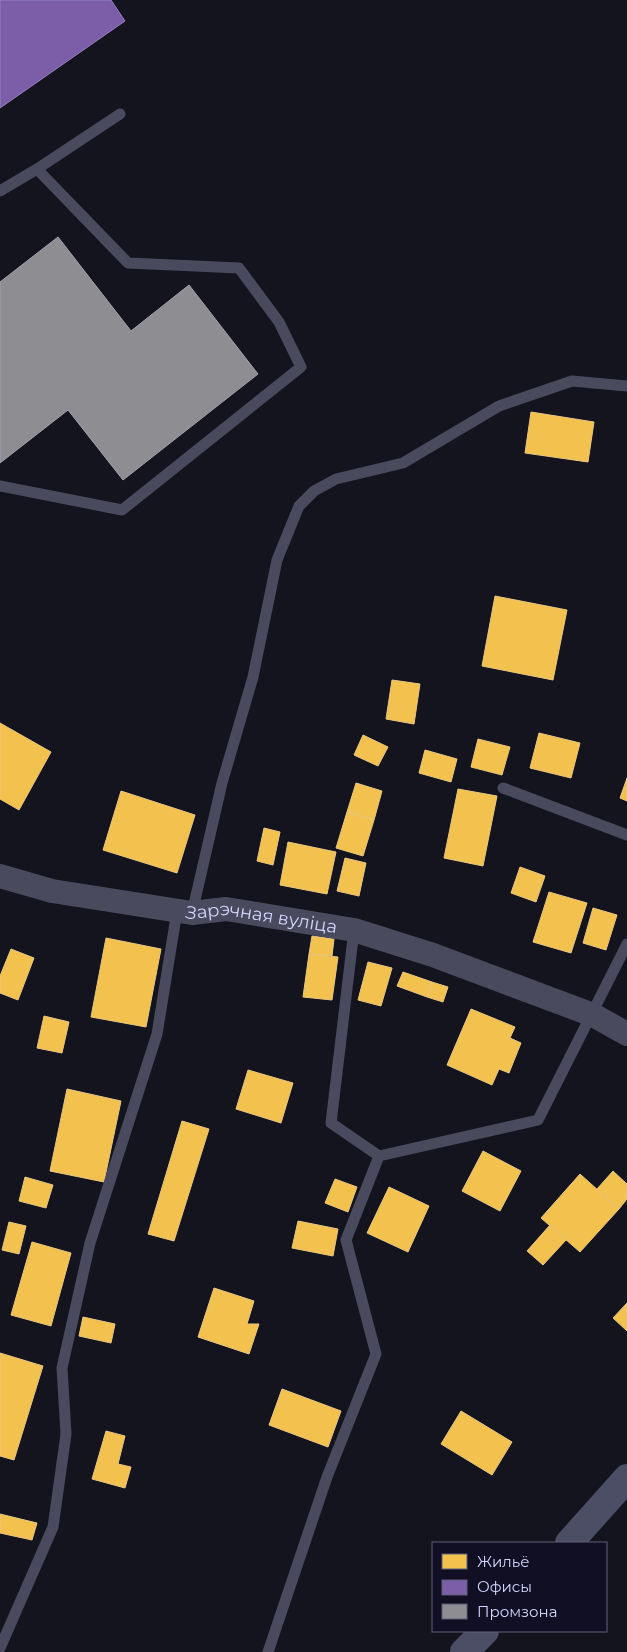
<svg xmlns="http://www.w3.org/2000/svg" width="627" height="1652" font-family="Montserrat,sans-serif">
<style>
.homes{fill:#f2c14e;stroke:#e9c782}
.offices{fill:#7b5ea7;stroke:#9681c1}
.industry{fill:#8d8d92;stroke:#a2a2b2}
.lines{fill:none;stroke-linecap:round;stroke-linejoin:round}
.service{stroke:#4a4a5f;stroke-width:11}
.minor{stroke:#4a4a5f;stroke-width:24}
.secondary{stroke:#4c4e65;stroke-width:28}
.labels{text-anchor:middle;stroke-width:5;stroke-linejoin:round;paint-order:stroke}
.street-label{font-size:18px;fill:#d4d4fd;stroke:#110f23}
</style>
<rect width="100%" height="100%" fill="#14141e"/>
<g class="homes">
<polygon points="531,412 594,422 588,462 525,453"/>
<polygon points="495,596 567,610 553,680 482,666"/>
<polygon points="392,680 420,684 414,724 386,719"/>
<polygon points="0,723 51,752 19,810 0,799"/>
<polygon points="539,733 580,743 571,778 530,768"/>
<polygon points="363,735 388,747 378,766 354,755"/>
<polygon points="478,739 510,747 502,775 471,767"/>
<polygon points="425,750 457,759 451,782 419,773"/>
<polygon points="627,778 627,801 620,798"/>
<polygon points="356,783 382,791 374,820 347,812"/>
<polygon points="458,789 497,796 483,866 444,858"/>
<polygon points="121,791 195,815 177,873 103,850"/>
<polygon points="347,812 374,820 363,856 336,848"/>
<polygon points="264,828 280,832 273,865 257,861"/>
<polygon points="288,842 336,852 327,894 280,885"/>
<polygon points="345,858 366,863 359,896 337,891"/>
<polygon points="520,867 545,876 536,902 511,893"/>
<polygon points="549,892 587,903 571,953 533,942"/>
<polygon points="593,908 617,915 606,950 583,943"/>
<polygon points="312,936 334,939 332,956 309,954"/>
<polygon points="106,938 161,949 146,1027 91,1017"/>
<polygon points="11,949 34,958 18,1000 0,993 0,976"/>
<polygon points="309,954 338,957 332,1000 303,997"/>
<polygon points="368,962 392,968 381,1006 358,1000"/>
<polygon points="403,972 432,982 427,997 397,986"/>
<polygon points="432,982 448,987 443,1002 427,997"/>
<polygon points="471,1009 515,1027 510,1038 521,1043 509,1073 499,1069 492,1085 447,1065"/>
<polygon points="44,1016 69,1022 62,1053 37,1048"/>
<polygon points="248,1070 293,1083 281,1123 236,1109"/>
<polygon points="67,1089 121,1101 104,1182 50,1171"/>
<polygon points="182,1121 209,1129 174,1241 148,1234"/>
<polygon points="483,1151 521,1171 500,1211 462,1191"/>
<polygon points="613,1171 627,1184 627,1199 619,1209 597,1189"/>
<polygon points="580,1174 619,1209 580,1252 541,1218"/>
<polygon points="25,1177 53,1185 46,1208 19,1201"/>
<polygon points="335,1179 357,1187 348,1212 325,1203"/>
<polygon points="389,1187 429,1206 408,1252 367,1233"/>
<polygon points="298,1221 338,1229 333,1256 292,1248"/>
<polygon points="9,1222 26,1226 19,1254 2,1250"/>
<polygon points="550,1225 566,1240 543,1265 527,1251"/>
<polygon points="32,1242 71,1253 51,1326 11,1315"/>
<polygon points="214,1288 254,1301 247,1324 259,1324 249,1354 198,1337"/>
<polygon points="627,1303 627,1331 613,1318"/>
<polygon points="83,1317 115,1324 111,1343 79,1336"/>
<polygon points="0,1353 43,1366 14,1460 0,1456"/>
<polygon points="282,1389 341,1411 328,1447 269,1425"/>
<polygon points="461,1411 512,1442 492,1475 441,1444"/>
<polygon points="106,1431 125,1436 118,1464 131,1467 125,1488 92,1479"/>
<polygon points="0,1514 37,1523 32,1540 0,1533"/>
</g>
<polygon class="offices" points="0,0 111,0 125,21 0,108"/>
<polygon class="industry" points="58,237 131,331 189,285 258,374 123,480 68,410 0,463 0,282"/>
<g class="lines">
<g class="service">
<polyline points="0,191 37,169 120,114"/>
<polyline points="0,486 122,510 301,367 279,322 239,268 128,263 37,169"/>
<polyline points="503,788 627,835"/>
<polyline points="192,913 222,783 253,677 277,560 299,506 314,491 336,479 403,463 499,406 572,381 627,386"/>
<polyline points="379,1156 538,1120 627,944"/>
<polyline points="0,1648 53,1527 66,1434 62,1368 90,1243 157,1034 177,911"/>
<polyline points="268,1652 327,1477 376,1354 346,1240 379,1156 331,1123 354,930"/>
</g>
<path class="minor" id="s1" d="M0 876 52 891 141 905 192 913 226 909 354 930 433 955 593 1015 627 1034"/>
<g class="secondary">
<polyline points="569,1543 627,1478"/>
<polyline points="464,1652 485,1631"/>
</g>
</g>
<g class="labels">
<g class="street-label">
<text dy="6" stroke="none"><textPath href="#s1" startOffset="266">Зарэчная вуліца</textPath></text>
</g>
</g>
<rect x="432" y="1542" width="175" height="90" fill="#110f23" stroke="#5f5e7a"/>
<rect x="442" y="1554" width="25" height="15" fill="#f2c14e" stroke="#5f5e7a"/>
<text x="477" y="1567" font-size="15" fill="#d4d4fd">Жильё</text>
<rect x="442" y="1580" width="25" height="15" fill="#7b5ea7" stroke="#5f5e7a"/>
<text x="477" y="1592" font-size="15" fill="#d4d4fd">Офисы</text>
<rect x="442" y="1604" width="25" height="15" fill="#8d8d92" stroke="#5f5e7a"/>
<text x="477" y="1617" font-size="15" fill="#d4d4fd">Промзона</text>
</svg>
